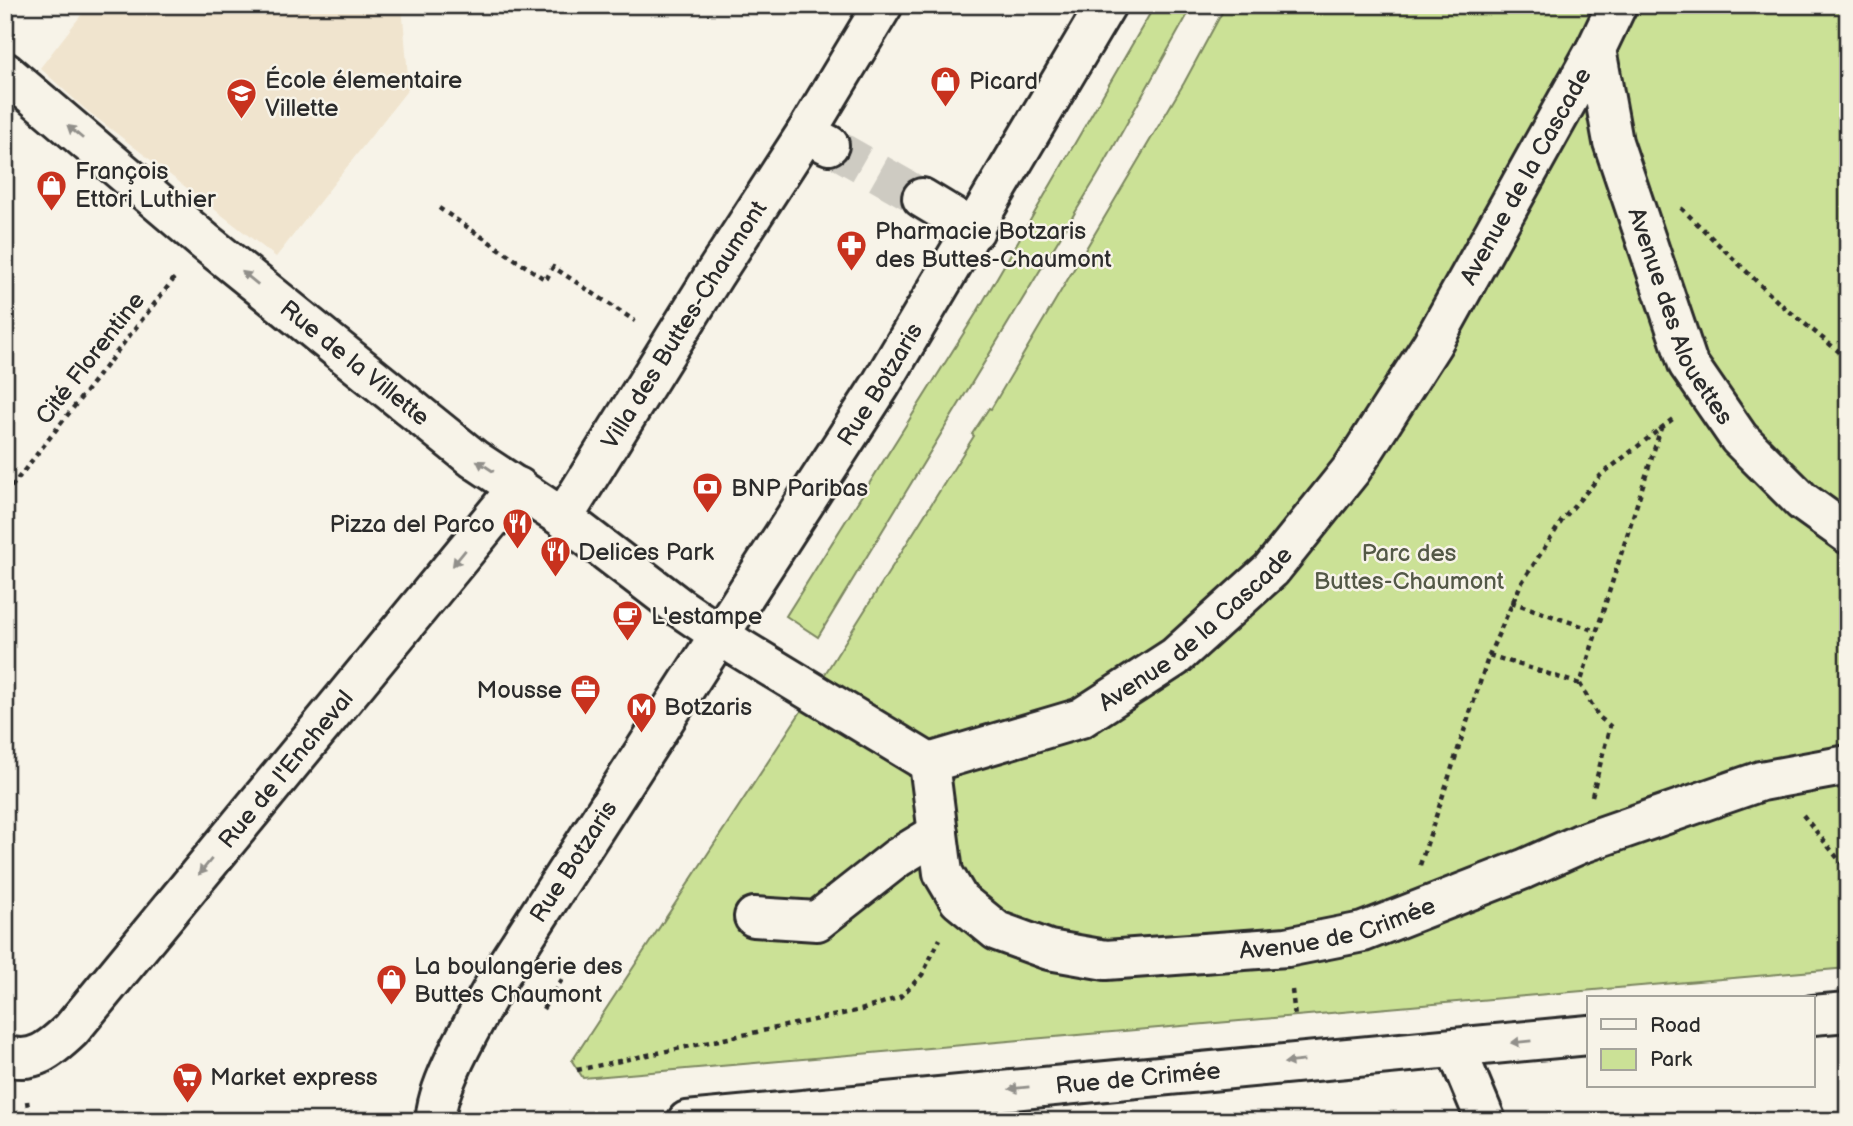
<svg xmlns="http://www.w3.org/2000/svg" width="1853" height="1126" font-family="'Balsamiq Sans',sans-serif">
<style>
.built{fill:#f0e4ce}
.green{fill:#cbe196;stroke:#7b8660;stroke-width:2}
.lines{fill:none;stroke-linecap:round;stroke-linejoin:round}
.minor-tunnel{stroke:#cecbc2;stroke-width:38;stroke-dasharray:38 19;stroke-linecap:butt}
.minor-casing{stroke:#2b2b2b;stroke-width:44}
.path{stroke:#2b2b2b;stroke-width:4.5;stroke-dasharray:5 5;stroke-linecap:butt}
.minor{stroke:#f7f3e8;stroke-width:38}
.oneway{fill:#918f8a}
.labels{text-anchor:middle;stroke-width:5;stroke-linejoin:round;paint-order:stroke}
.poi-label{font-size:24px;fill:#2b2b2b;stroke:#f7f3e8;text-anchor:start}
.street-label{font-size:24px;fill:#2b2b2b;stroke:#f7f3e8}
.park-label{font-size:24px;fill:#535846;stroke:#f7f3e8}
</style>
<rect width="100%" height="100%" fill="#f7f3e8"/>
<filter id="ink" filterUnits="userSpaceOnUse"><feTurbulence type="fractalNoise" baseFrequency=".0143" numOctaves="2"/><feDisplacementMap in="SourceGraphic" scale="14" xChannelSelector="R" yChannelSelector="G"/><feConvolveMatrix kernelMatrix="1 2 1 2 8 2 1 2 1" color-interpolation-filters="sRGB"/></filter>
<g filter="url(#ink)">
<polygon class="built" points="89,5 402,5 409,88 276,257 85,109 40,68"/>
<g class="green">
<polygon points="1155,5 1193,5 1099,173 818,637 786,616 977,312"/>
<polygon points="1226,5 1848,5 1848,968 583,1078 572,1061 813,693 974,436 972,434 989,408 991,409 1184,83"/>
</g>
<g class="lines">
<polyline class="minor-tunnel" points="829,145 922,198"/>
<defs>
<g id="minor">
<path id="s1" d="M1596 49 1613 142 1688 364 1739 438 1802 501 1848 534"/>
<path id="s2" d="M5 72 204 241 474 459 563 518 679 607 738 647 929 763 1081 718 1175 657 1271 570 1352 469 1432 344 1596 49 1617 5"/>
<polyline points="806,133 883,5"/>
<polyline points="922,198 975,230"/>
<path id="s3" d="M563 518 714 275 806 133 829 145"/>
<path id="s4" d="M929 763 943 873 959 900 997 931 1049 950 1106 960 1287 947 1363 932 1524 869 1580 844 1761 781 1848 765"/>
<polyline points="754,917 817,921 897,858 938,833"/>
<polyline points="1813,1015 1848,1012"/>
<polyline points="1456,1049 1486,1121"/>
<path id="s5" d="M5 1055C33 1065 51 1049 71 1030L518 487"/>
<path id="s6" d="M436 1121C433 1087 483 1008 500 975L880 386 1106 5"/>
<path id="s7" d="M687 1121 1589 1035"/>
</g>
</defs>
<use href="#minor" class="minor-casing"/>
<g class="path">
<polyline points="439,208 546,280 553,267 635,321"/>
<polyline points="1681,208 1778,302 1848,359"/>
<polyline points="5,495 173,280 168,276"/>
<polyline points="1511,602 1596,631"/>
<polyline points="1489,655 1580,684"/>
<polyline points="1592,796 1610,726 1598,716 1580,684 1661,428"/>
<polyline points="1803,815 1848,871"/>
<polyline points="1420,865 1489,655 1521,584 1563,519 1601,475 1674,418"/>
<polyline points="1292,990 1295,1017"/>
<polyline points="543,1009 563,978"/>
<polyline points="577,1070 861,1010 900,997 922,975 940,939"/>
<polyline points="27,1101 30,1121"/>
</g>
<use href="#minor" class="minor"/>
</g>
<defs><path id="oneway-solid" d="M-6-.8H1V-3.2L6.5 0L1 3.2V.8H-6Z" transform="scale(1.75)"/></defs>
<g class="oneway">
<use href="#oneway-solid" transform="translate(75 132) rotate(-140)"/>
<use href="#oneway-solid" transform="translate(250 278) rotate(-141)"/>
<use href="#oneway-solid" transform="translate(485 466) rotate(-147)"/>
<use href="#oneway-solid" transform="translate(459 558) rotate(129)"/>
<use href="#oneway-solid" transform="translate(205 867) rotate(129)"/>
<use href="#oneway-solid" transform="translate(1521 1042) rotate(174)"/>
<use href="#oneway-solid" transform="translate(1294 1062) rotate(174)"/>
<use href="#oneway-solid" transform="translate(1019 1088) rotate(174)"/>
</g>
</g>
<defs>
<symbol id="shop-pin" viewBox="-11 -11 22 30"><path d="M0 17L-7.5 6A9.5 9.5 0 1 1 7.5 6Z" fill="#c8321e" stroke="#f7f3e8"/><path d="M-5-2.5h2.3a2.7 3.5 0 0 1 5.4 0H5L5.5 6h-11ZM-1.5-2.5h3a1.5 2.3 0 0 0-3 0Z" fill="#fff"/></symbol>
<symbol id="school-pin" viewBox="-11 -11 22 30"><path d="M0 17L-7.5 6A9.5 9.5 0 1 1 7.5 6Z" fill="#c8321e" stroke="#f7f3e8"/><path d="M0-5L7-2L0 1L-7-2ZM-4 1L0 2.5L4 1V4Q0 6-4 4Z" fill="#fff"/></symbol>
<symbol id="pharmacy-pin" viewBox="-11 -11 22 30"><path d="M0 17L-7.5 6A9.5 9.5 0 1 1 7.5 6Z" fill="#c8321e" stroke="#f7f3e8"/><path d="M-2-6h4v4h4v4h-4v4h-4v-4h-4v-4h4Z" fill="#fff"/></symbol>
<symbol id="bank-pin" viewBox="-11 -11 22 30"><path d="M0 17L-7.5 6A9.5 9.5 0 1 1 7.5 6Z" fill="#c8321e" stroke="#f7f3e8"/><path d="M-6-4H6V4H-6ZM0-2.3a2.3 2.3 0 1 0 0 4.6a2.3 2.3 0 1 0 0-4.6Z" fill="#fff"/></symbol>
<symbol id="restaurant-pin" viewBox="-11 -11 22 30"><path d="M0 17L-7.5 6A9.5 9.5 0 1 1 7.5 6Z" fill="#c8321e" stroke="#f7f3e8"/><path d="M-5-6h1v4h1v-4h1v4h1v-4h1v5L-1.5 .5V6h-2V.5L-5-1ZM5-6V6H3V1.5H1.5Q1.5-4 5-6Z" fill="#fff"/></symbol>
<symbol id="cafe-pin" viewBox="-11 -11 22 30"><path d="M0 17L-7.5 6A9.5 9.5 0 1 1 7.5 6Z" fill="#c8321e" stroke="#f7f3e8"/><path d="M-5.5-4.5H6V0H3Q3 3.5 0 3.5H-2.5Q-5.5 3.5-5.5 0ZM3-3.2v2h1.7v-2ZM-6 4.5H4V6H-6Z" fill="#fff"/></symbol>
<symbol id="office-pin" viewBox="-11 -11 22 30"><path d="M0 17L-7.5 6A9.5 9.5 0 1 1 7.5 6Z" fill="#c8321e" stroke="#f7f3e8"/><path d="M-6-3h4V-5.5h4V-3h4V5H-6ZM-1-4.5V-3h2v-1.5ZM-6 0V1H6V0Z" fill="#fff"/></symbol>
<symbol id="metro-pin" viewBox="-11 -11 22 30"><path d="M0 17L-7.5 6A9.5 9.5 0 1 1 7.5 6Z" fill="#c8321e" stroke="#f7f3e8"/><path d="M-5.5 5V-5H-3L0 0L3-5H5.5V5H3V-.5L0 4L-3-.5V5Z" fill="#fff"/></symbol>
<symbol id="supermarket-pin" viewBox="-11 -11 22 30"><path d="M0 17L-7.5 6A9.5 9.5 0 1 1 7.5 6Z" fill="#c8321e" stroke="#f7f3e8"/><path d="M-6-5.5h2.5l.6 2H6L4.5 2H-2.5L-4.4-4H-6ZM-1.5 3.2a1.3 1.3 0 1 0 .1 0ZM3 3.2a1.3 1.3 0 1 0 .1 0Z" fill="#fff"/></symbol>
</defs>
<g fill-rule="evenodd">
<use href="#shop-pin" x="928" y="64" width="35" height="47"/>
<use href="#school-pin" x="224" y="76" width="35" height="47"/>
<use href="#shop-pin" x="34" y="168" width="35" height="47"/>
<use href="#pharmacy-pin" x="834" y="228" width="35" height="47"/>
<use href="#bank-pin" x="690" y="470" width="35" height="47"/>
<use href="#restaurant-pin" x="500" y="506" width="35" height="47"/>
<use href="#restaurant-pin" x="538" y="534" width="35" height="47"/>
<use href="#cafe-pin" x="610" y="598" width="35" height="47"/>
<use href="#office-pin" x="568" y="672" width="35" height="47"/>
<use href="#metro-pin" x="624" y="690" width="35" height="47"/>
<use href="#shop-pin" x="374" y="962" width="35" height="47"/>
<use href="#supermarket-pin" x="170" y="1060" width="35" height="47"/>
</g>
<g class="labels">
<g class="poi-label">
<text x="265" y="88">École élementaire<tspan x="265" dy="28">Villette</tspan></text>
<text x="969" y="89">Picard</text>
<text x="75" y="179">François<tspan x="75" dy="28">Ettori Luthier</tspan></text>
<text x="875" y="239">Pharmacie Botzaris<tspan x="875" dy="28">des Buttes-Chaumont</tspan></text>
<text x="731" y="496">BNP Paribas</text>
<text x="495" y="532" text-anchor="end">Pizza del Parco</text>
<text x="578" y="560">Delices Park</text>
<text x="651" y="624">L'estampe</text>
<text x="562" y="698" text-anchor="end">Mousse</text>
<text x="664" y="715">Botzaris</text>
<text x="414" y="974">La boulangerie des<tspan x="414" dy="28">Buttes Chaumont</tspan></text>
<text x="210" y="1085">Market express</text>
</g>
<g class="street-label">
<text dy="8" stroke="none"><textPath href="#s2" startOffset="2026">Avenue de la Cascade</textPath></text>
<text dy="8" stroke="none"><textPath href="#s1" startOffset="282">Avenue des Alouettes</textPath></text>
<text dy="8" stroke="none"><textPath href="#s3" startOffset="228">Villa des Buttes-Chaumont</textPath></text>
<text transform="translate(90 358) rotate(-52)" y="8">Cité Florentine</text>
<text dy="8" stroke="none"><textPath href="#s2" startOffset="455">Rue de la Villette</textPath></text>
<text dy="8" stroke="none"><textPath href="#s6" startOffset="863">Rue Botzaris</textPath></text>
<text dy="8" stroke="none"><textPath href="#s2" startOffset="1460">Avenue de la Cascade</textPath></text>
<text dy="8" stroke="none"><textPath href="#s5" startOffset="413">Rue de l'Encheval</textPath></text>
<text dy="8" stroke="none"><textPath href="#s6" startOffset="296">Rue Botzaris</textPath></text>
<text dy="8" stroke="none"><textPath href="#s4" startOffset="539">Avenue de Crimée</textPath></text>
<text dy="8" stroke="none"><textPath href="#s7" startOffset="453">Rue de Crimée</textPath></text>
</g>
<g class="park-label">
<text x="1409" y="561">Parc des<tspan x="1409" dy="28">Buttes-Chaumont</tspan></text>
</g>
</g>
<rect width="1853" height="1126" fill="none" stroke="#f7f3e8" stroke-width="28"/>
<rect x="14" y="14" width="1825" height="1098" fill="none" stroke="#2b2b2b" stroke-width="2.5" filter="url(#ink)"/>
<rect x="1587" y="996" width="228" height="91" fill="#f7f3e8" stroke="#a5a39c" stroke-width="2"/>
<rect x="1601" y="1019" width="35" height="10" fill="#f7f3e8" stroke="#a5a39c" stroke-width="2"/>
<text x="1650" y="1032" font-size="21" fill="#2b2b2b">Road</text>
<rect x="1601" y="1049" width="35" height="21" fill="#cbe196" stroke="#a5a39c" stroke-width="2"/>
<text x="1650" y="1066" font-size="21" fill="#2b2b2b">Park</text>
</svg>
